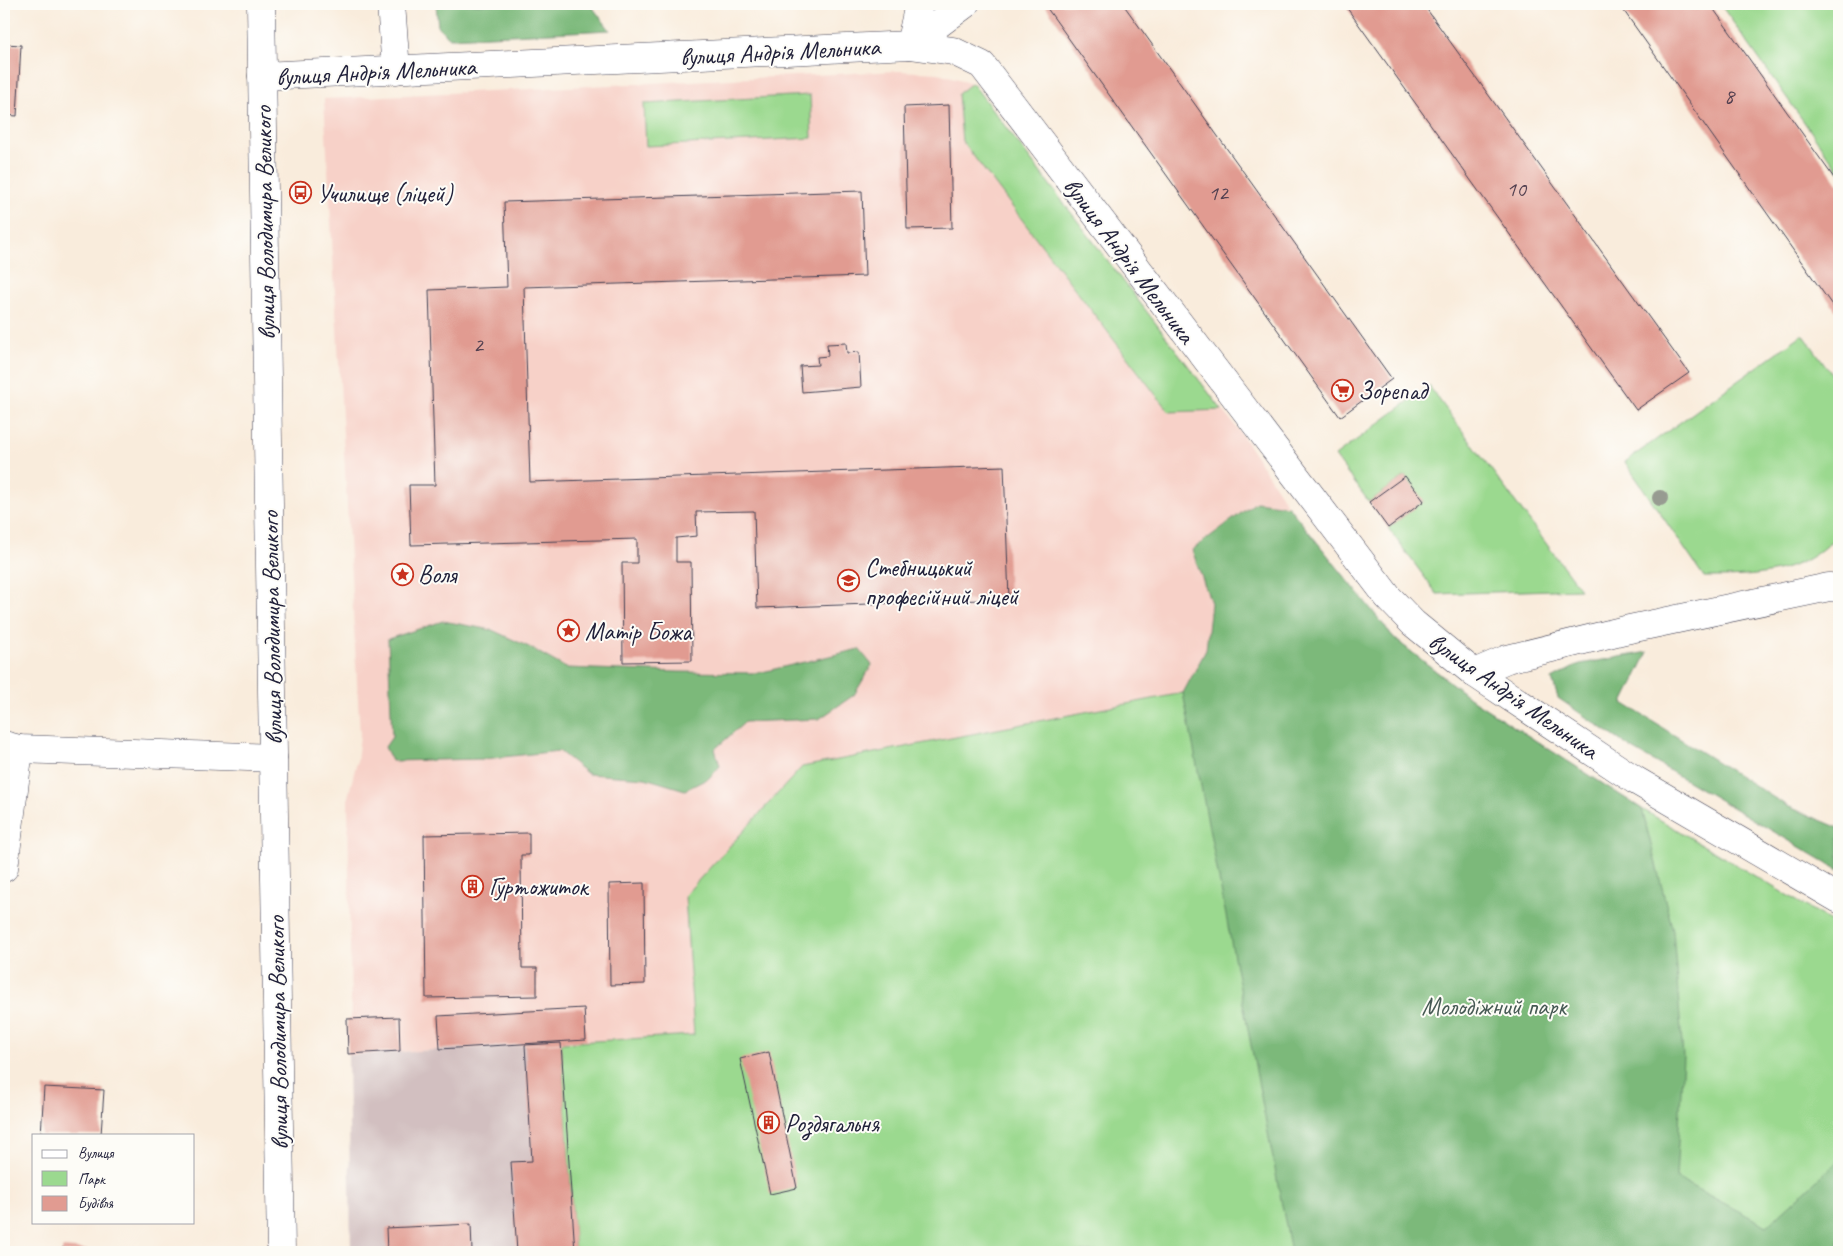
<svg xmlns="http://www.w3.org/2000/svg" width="1843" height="1256" font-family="Caveat,sans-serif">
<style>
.built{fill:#f7d1c8}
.industrial{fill:#d2bfc0}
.green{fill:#9bd98f;stroke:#5e7e65}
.forest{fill:#7cb97a;stroke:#4f6e5a}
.building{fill:#e19b91}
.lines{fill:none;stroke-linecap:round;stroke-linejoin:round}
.minor-casing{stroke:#424053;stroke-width:29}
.minor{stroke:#fff;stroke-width:28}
.tree{fill:#979b91}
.labels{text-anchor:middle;stroke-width:4;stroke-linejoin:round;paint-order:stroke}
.number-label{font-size:22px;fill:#524050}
.street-label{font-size:25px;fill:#22223b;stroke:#fdfcf7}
.poi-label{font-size:25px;fill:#22223b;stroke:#fdfcf7;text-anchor:start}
.park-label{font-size:25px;fill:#465954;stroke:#fdfcf7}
</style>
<rect width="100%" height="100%" fill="#fdfcf7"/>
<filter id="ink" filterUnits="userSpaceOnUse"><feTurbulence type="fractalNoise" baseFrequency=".02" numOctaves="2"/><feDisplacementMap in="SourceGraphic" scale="10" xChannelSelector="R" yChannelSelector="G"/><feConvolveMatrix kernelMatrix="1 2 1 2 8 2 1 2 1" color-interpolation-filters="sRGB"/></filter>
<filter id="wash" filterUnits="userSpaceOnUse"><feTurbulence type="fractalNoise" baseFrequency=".0096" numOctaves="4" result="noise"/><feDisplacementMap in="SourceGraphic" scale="20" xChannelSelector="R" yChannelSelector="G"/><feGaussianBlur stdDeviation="1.12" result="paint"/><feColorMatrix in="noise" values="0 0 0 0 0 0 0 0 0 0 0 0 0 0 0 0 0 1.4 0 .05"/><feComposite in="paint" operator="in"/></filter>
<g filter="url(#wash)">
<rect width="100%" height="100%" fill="#f9ecdc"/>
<polygon class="built" points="898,71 938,73 972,83 1242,435 1288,506 1372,611 1183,693 1156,698 685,895 694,1035 348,1055 347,1019 351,1019 348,797 357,761 360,735 324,99"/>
<polygon class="industrial" points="561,1043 575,1252 351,1252 348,1055"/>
<g class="green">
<polygon points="1720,4 1839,4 1839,171"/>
<polygon points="972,83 1222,410 1169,412 962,141 958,94"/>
<polygon points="810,95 812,138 646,146 644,104"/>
<path d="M1803 334 1839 384V535C1829 543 1819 553 1808 559 1775 577 1740 577 1704 577L1625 462Z"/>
<polygon points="1429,386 1580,589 1437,594 1388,528 1424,501 1405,476 1369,502 1335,456"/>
<polygon points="1372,611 1395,639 1474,701 1642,809 1839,926 1839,1252 575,1252 561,1043 694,1035 685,895 802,767 1183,693"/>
</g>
<g class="forest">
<polygon points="436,4 590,4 610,30 450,38 438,27"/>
<polygon points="1256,502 1288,506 1395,639 1474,701 1642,809 1673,931 1683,1056 1676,1178 1767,1226 1839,1160 1839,1252 1291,1252 1183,693 1206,650 1211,603 1192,550"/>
<polygon points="443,621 492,630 529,647 566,668 678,672 758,673 859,649 872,665 854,695 819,719 745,722 715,749 720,766 709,778 685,790 645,778 588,774 559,751 484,759 392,761 385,747 392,737 388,639"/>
<polygon points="1648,652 1623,703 1787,806 1839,828 1839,870 1631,748 1558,698 1552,679 1580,664"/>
</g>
<g id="blocks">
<g class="building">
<polygon points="1044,4 1123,4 1392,379 1340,417"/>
<polygon points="1344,4 1423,4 1689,373 1636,410"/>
<polygon points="1619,4 1710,4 1839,185 1839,315"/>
<polygon points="4,9 8,9 6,44 21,45 17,116 4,115"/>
<polygon points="949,105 952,228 907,229 904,107"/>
<polygon points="862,191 865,276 524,287 530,482 1004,466 1009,599 757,608 754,511 696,512 697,536 676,538 676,562 691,562 692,661 623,662 622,563 637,563 637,539 411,545 409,485 435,485 429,290 507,287 504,202"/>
<polygon points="846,343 847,353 859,352 861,387 802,392 800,366 818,365 817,357 828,356 827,344"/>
<polygon points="1405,476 1424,501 1388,528 1369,502"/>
<polygon points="529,833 529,855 521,855 522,968 537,968 537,996 426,998 424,835"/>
<polygon points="644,883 645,984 610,985 609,884"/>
<polygon points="584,1008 586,1040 440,1049 438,1016"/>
<polygon points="399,1017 400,1051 348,1054 347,1019"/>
<polygon points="561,1043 575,1252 517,1252 511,1162 532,1161 525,1045"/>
<polygon points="769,1052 797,1188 770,1194 740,1059"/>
<polygon points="44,1087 104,1090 101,1135 41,1135"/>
<polygon points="471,1224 472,1252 387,1252 386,1228"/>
<polygon points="62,1248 101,1251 101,1252 62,1252"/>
</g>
</g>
</g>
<g filter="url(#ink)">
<use href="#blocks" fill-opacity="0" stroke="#424053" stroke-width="1"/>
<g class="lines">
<defs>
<g id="minor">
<polyline points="261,4 281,1252"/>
<polyline points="391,4 396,70"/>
<polyline points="910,45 965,4"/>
<polyline points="910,45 919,4"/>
<polyline points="262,76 910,45 953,51 982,65 1388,597 1413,623 1474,673 1635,780 1839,899"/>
<polyline points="1474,673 1507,659 1625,630 1829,587 1839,588"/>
<polyline points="4,745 19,749 273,758"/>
<polyline points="4,868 19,749"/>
</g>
</defs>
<use href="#minor" class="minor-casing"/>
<use href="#minor" class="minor"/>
</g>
<circle class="tree" cx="1660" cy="498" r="8"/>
</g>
<defs>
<symbol id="bus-ring" viewBox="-11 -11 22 22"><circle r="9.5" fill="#fdfcf7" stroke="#c8321e" stroke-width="1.5"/><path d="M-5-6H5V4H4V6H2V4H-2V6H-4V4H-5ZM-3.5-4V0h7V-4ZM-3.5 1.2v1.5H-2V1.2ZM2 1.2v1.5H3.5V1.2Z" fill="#c8321e"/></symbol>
<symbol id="supermarket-ring" viewBox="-11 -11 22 22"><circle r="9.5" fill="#fdfcf7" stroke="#c8321e" stroke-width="1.5"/><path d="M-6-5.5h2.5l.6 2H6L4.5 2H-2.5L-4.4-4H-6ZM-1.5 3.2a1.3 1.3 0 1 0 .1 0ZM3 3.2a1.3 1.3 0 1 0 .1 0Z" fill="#c8321e"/></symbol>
<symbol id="sight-ring" viewBox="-11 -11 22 22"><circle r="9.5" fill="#fdfcf7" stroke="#c8321e" stroke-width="1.5"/><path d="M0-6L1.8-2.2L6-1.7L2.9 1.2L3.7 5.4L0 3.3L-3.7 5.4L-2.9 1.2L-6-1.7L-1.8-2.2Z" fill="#c8321e"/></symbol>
<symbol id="university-ring" viewBox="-11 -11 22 22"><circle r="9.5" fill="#fdfcf7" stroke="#c8321e" stroke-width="1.5"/><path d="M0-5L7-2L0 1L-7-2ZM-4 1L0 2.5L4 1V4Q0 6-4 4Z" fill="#c8321e"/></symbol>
<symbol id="building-ring" viewBox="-11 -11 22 22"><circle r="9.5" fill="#fdfcf7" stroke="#c8321e" stroke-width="1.5"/><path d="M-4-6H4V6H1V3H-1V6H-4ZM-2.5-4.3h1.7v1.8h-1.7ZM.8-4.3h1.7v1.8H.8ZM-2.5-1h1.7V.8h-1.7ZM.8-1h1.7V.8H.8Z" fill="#c8321e"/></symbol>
</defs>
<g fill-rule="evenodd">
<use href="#bus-ring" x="288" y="180" width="25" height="25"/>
<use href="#supermarket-ring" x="1330" y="378" width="25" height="25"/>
<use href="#sight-ring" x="390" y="562" width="25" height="25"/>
<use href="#university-ring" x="836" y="568" width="25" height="25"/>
<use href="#sight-ring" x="556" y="618" width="25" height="25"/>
<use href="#building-ring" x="460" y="874" width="25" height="25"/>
<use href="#building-ring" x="756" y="1110" width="25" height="25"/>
</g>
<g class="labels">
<g class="number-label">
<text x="1729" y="103">8</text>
<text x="1516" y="196">10</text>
<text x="1218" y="200">12</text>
<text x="478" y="352">2</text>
</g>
<g class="street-label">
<text transform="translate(780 51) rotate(-3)" y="9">вулиця Андрія Мельника</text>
<text transform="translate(376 71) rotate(-3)" y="9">вулиця Андрія Мельника</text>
<text transform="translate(264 223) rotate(-91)" y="9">вулиця Володимира Великого</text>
<text transform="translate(1130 260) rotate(53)" y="9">вулиця Андрія Мельника</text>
<text transform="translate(271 628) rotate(-91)" y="9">вулиця Володимира Великого</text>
<text transform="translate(1514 695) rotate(35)" y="9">вулиця Андрія Мельника</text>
<text transform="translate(277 1033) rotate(-91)" y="9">вулиця Володимира Великого</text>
</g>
<g class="poi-label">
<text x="317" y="202">Училище (ліцей)</text>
<text x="1358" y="399">Зорепад</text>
<text x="865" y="576">Стебницький<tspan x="865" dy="29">професійний ліцей</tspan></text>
<text x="418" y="583">Воля</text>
<text x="585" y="640">Матір Божа</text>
<text x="489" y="895">Гуртожиток</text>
<text x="785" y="1132">Роздягальня</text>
</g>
<g class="park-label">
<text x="1494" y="1015">Молодіжний парк</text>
</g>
</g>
<rect width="1843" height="1256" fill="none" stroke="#fdfcf7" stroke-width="20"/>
<rect x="32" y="1134" width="162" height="90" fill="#fdfcf7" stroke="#a5a5ac"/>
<rect x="42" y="1150" width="25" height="8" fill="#ffffff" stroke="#a5a5ac"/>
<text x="78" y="1158" font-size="15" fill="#22223b">Вулиця</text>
<rect x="42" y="1171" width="25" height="15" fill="#9bd98f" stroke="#a5a5ac"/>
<text x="78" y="1184" font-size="15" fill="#22223b">Парк</text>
<rect x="42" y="1196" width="25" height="15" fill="#e19b91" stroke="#a5a5ac"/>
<text x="78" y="1208" font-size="15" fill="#22223b">Будівля</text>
</svg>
